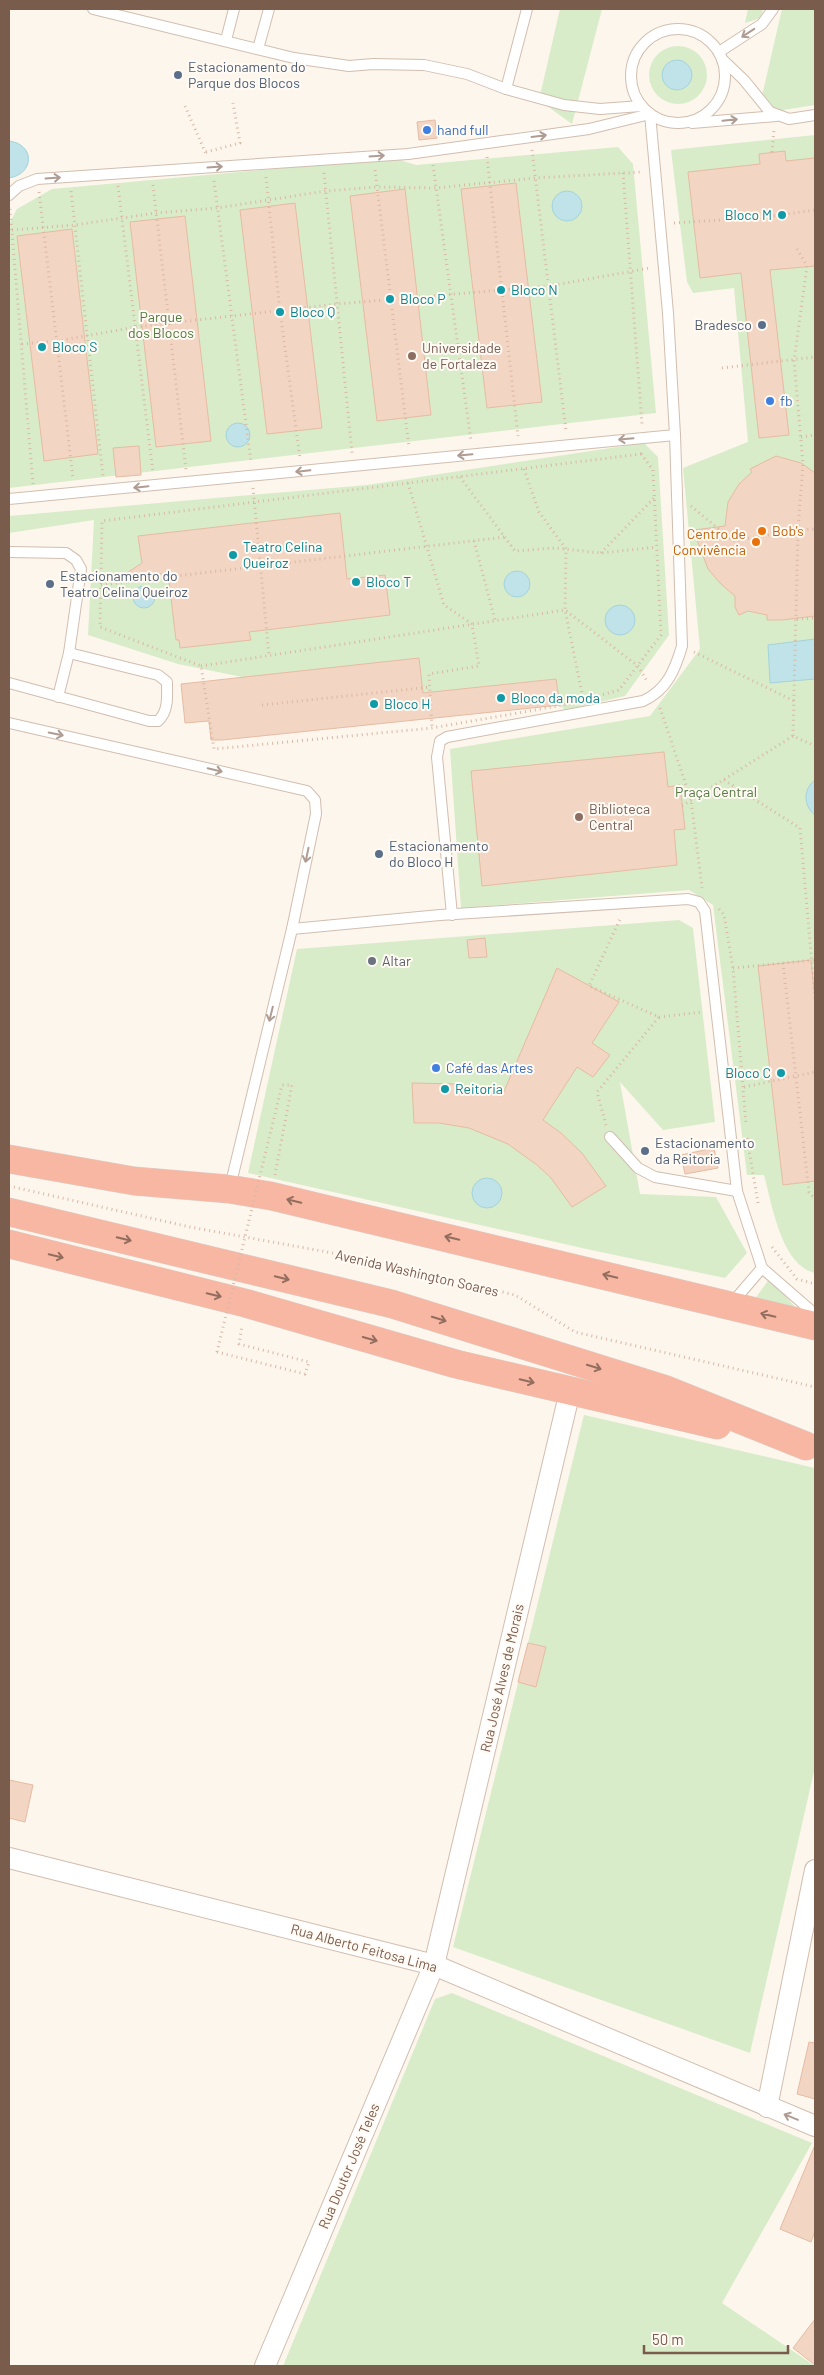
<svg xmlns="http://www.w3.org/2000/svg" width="824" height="2375" font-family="Barlow,sans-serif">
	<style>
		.green { fill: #d8ecc9 }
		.water { fill: #bfe3e8; stroke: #a5d3da }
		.building { fill: #f3d5c3; stroke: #e6bba3 }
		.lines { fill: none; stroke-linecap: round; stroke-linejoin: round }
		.lane-casing { stroke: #d1beb0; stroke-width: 12 }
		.street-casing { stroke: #d1beb0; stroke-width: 22 }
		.highway-casing { stroke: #dad1cd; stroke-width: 29 }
		.path { stroke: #d9b8a5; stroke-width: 3; stroke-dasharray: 1 4; stroke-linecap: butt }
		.lane { stroke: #fff; stroke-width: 10 }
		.street { stroke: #fff; stroke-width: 20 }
		.highway { stroke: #f7b7a3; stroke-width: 28 }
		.path-bridge { stroke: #d9b8a5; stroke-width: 3; stroke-dasharray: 1 4; stroke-linecap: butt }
		.oneway { stroke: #af9d94 }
		.oneway2 { stroke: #936e5e }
		.service-dot { fill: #5c6f8a; stroke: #fffaf3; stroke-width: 2 }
		.shop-dot { fill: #3f7fe0; stroke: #fffaf3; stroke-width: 2 }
		.culture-dot { fill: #0f9aa8; stroke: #fffaf3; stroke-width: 2 }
		.education-dot { fill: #8d6e63; stroke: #fffaf3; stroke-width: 2 }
		.food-dot { fill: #e8710a; stroke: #fffaf3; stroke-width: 2 }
		.worship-dot { fill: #6b7280; stroke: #fffaf3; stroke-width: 2 }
		.labels { text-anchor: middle; stroke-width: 4; stroke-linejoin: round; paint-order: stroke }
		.service-label { font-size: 14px; fill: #4e5e75; stroke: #fffaf3; text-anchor: start }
		.shop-label { font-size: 14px; fill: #366cbe; stroke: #fffaf3; text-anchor: start }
		.culture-label { font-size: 14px; fill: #0d838f; stroke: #fffaf3; text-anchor: start }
		.park-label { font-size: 14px; fill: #537a41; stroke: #fffaf3 }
		.education-label { font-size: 14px; fill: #785e54; stroke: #fffaf3; text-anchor: start }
		.food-label { font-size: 14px; fill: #c56008; stroke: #fffaf3; text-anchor: start }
		.worship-label { font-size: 14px; fill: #5b616d; stroke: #fffaf3; text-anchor: start }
		.street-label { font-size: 14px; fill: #7a5c4d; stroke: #fffaf3 }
	</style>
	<rect width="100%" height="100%" fill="#fdf6ec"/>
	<!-- green -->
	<g class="green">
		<polygon points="560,9 602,9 572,124 539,100"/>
		<polygon points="748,9 763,9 761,18 745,23"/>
		<polygon points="782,9 815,9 815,105 777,111 762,96"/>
		<circle cx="678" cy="75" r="29"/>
		<path d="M815,135V1273C781,1265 772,1204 764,1175H747L713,905L689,890L461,908L450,749L650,716L700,649L683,468L748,442L734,288L693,293L687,282L671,150Z"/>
		<polygon points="618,147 633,164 656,413 9,488 9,224 17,209 52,189 393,158 416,165"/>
		<polygon points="644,443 658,457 669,635 625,696 565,710 560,705 556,679 442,691 444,718 178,664 88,635 94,520 9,533 9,516 367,485"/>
		<polygon points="679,920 693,928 715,1122 663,1130 620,1082 640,1194 716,1197 747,1253 725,1278 591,1250 248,1173 297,949"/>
		<polygon points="770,1278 801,1314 752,1303"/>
		<polygon points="584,1415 815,1468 815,1767 750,2053 453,1947"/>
		<polygon points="452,1993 812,2143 722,2303 815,2366 283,2366 435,1999"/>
	</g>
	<!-- water -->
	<g class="water">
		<circle cx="677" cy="75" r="15"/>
		<path d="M9,141C35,144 35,174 9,178Z"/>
		<circle cx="567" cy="206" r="15"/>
		<circle cx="238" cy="435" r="12"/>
		<circle cx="517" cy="584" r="13"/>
		<circle cx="144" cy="597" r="11"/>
		<circle cx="620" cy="620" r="15"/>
		<polygon points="815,639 815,679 770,683 768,645"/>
		<path d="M815,780V815C803,806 803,789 815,780Z"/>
		<circle cx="487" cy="1193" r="15"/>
	</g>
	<!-- building -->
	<g class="building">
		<polygon points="435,120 437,138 419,140 417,122"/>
		<polygon points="785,151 786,161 815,158 815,266 770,270 789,435 759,438 741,273 700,278 688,172 760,164 759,154"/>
		<polygon points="516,183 542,402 487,408 461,189"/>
		<polygon points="405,189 431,415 377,421 350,196"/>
		<polygon points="295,203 322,428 267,434 240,210"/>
		<polygon points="185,216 211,441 156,447 130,222"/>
		<polygon points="72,229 98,454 44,461 17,236"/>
		<polygon points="139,446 141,475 116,477 113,448"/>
		<polygon points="776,456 801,463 815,473 815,616 782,620 767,620 767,615 748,611 739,615 735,607 735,596 721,584 708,569 696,537 694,530 725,526 728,502 739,484 752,472 750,469"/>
		<polygon points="340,513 347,579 385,575 390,615 249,632 251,640 180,648 179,640 176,640 168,573 118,579 142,563 138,536"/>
		<polygon points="419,658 423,693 556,679 560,705 222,740 211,740 209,721 185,723 181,684"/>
		<polygon points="664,752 668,787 680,785 685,829 674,830 677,865 482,886 471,771"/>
		<polygon points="485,938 487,957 469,958 467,940"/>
		<polygon points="811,960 815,999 815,1181 783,1185 758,966"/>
		<polygon points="557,968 619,1002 592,1043 610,1055 593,1077 577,1067 543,1120 561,1133 582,1153 606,1186 572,1207 551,1178 537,1165 508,1144 469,1128 439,1123 414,1123 412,1083 458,1084 502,1096"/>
		<polygon points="714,1148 718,1168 685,1174 681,1155"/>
		<polygon points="528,1643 546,1647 536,1687 518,1682"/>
		<polygon points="9,1780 33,1785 25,1822 9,1818"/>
		<polygon points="809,2042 815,2043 815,2099 797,2094"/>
		<polygon points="815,2145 815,2231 811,2242 780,2229"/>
		<polygon points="815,2319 815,2365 793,2348"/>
	</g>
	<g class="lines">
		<!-- lane casing -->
		<g class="lane-casing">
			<g id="lane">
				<polyline points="93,9 294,58 349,66 373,64 424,65 467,74 506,89"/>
				<polyline points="527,9 506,89 564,105 600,109 641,106"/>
				<circle cx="678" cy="76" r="47"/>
				<polyline points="226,40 234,9"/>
				<polyline points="258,49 269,9"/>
				<polyline points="719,52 762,24 773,9"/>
				<polyline points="722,59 744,80 770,112 789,119 815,115"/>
				<polyline points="692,123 776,116"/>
				<path d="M9,195L19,186L37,179L408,154L589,129L650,114L668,313L675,435L682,646C675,670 667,690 643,701L447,737L440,741L437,757L452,915"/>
				<polyline points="9,499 675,435"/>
				<polyline points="9,552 66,553 76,560 81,569 69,653 58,697"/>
				<path d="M9,683L149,721H158C169,711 167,696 167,682L158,675L69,653"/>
				<polyline points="9,723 307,791 315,800 316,814 292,929 230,1187"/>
				<polyline points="292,929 440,915 688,899 699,902 705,911 737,1191 762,1268 815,1314"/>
				<polyline points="610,1137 638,1168 655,1177 737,1191"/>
				<polyline points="732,1303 762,1268"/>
			</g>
		</g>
		<!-- street casing -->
		<g class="street-casing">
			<g id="street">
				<polyline points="9,1858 434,1965 815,2126"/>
				<polyline points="767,2107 815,1870"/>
				<polyline points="265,2366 434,1965 570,1391"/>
			</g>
		</g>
		<!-- highway casing -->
		<g class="highway-casing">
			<g id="highway">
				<polyline points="9,1159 134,1181 229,1189 271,1196 815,1326"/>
				<polyline points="9,1212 392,1304 664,1389 806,1446"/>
				<polyline points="9,1244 245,1303 456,1364 717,1425"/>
			</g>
		</g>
		<!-- path -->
		<g class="path">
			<polyline points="185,106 206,154"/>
			<polyline points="532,150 566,431"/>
			<polyline points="206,152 240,143 233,103"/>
			<polyline points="772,152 774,130"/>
			<polyline points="487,157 518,436"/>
			<polyline points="433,165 471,441"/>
			<polyline points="375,170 409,447"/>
			<polyline points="324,173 352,453"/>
			<polyline points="623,173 642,424"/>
			<polyline points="266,177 280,311 300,458"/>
			<polyline points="214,181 251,462"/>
			<polyline points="153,185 186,470"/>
			<polyline points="118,186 153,473"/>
			<polyline points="71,191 103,476"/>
			<polyline points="39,192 73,478"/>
			<polyline points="10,209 33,484"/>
			<polyline points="674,223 766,217 815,210"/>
			<polyline points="12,230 75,225 156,213 217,208 326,191 377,187 436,188 535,178 641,172"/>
			<polyline points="797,249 807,266 794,361 803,464 798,530 793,736 815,746"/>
			<polyline points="22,344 57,341 136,327 337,304 549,286 650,268"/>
			<polyline points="722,368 815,357"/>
			<polyline points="801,437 815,435"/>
			<polygon points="641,454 653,470 661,635 619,690 569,704 432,728 214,749 201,666 100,627 102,521"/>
			<polyline points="524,469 539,512 566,549 565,610 583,698"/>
			<polyline points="460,477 515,551 555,548 601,553 657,547"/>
			<polyline points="408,483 444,605 472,624 479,666 429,674 432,728"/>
			<polyline points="253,488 269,656"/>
			<polyline points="691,506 733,541 798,530 815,529"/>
			<polyline points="474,541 495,620"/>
			<polyline points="601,553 654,498"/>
			<polyline points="101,585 505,537"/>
			<polyline points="797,619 815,618"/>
			<polyline points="694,652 794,701"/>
			<polyline points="201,666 565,610 638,666 648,683"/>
			<polyline points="262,705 430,687"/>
			<polyline points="660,708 691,800 702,888"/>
			<polyline points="724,780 800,828 815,999"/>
			<polyline points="682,806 793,736"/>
			<polyline points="719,909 724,915 733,968 746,1124"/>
			<polyline points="783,963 809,1192 815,1199"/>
			<polyline points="733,968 815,960"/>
			<polyline points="659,1017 703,1012"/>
			<polyline points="744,1087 815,1072"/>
			<polyline points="606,1125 597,1092 659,1017 589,986 621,917"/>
			<polyline points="747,1138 758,1203"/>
			<polyline points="275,1175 292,1085 282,1085"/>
			<polyline points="9,1186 190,1227 360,1258 515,1295 575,1332 815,1387"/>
			<polyline points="772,1247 797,1279 815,1284"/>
			<polyline points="217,1352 305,1374 309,1362 239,1344 242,1326"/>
		</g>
		<!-- lane -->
		<use href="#lane" class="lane"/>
		<!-- street -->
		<use href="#street" class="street"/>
		<!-- highway -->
		<use href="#highway" class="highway"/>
		<!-- path-bridge -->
		<polyline class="path-bridge" points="217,1352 282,1085"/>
	</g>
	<!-- one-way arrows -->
	<defs><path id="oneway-shaft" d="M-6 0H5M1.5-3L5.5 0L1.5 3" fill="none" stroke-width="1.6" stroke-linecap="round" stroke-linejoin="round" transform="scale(1.25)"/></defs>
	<g class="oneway">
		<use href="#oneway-shaft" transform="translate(748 33) rotate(147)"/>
		<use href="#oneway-shaft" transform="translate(730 120) rotate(-6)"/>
		<use href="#oneway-shaft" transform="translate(539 136) rotate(-7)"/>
		<use href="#oneway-shaft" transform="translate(377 156) rotate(-4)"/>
		<use href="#oneway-shaft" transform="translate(215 167) rotate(-4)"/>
		<use href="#oneway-shaft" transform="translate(53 178) rotate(-4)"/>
		<use href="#oneway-shaft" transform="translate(626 439) rotate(175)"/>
		<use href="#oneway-shaft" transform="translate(465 455) rotate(175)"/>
		<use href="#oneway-shaft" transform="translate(303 471) rotate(174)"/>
		<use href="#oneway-shaft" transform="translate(141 487) rotate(174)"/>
		<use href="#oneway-shaft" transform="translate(56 734) rotate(12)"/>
		<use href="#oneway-shaft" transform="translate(215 770) rotate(13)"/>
		<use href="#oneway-shaft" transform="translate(307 855) rotate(102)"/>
		<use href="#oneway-shaft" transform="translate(271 1014) rotate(104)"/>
		<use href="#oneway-shaft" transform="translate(791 2117) rotate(-158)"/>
	</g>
	<g class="oneway2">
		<use href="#oneway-shaft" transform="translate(294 1201) rotate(-167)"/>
		<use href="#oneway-shaft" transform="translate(452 1238) rotate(-167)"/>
		<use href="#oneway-shaft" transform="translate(124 1239) rotate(14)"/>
		<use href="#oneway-shaft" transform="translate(56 1256) rotate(14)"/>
		<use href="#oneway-shaft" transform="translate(610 1276) rotate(-166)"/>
		<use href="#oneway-shaft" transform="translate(282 1278) rotate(14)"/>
		<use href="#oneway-shaft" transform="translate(214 1295) rotate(14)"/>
		<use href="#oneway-shaft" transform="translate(768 1315) rotate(-167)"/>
		<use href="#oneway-shaft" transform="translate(439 1319) rotate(17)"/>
		<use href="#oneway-shaft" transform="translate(370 1339) rotate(16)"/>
		<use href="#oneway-shaft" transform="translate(594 1367) rotate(17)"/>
		<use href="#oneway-shaft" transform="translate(527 1381) rotate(13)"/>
	</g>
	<!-- markers -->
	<g class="service-dot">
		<circle cx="178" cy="75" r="5"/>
		<circle cx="762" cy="325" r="5"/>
		<circle cx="50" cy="584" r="5"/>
		<circle cx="379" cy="854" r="5"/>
		<circle cx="645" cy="1151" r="5"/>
	</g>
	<g class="shop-dot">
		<circle cx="427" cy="130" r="5"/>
		<circle cx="770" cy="401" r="5"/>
		<circle cx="436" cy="1068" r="5"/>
	</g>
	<g class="culture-dot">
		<circle cx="782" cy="215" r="5"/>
		<circle cx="501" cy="290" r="5"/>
		<circle cx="390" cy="299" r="5"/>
		<circle cx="280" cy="312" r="5"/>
		<circle cx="42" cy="347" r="5"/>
		<circle cx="233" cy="555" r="5"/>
		<circle cx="356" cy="582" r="5"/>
		<circle cx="501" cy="698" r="5"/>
		<circle cx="374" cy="704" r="5"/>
		<circle cx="781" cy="1073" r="5"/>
		<circle cx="445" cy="1089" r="5"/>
	</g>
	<g class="education-dot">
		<circle cx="412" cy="356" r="5"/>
		<circle cx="579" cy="817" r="5"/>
	</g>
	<g class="food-dot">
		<circle cx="762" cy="531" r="5"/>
		<circle cx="756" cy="542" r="5"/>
	</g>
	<circle class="worship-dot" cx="372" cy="961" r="5"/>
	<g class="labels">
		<!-- service labels -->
		<g class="service-label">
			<text x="188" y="72">Estacionamento do<tspan x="188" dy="16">Parque dos Blocos</tspan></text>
			<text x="752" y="330" text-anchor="end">Bradesco</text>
			<text x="60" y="581">Estacionamento do<tspan x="60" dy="16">Teatro Celina Queiroz</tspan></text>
			<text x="389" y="851">Estacionamento<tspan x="389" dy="16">do Bloco H</tspan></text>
			<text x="655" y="1148">Estacionamento<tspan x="655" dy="16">da Reitoria</tspan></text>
		</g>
		<!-- shop labels -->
		<g class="shop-label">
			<text x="437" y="135">hand full</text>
			<text x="780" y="406">fb</text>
			<text x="446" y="1073">Café das Artes</text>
		</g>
		<!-- culture labels -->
		<g class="culture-label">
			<text x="772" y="220" text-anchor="end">Bloco M</text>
			<text x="511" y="295">Bloco N</text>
			<text x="400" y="304">Bloco P</text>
			<text x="290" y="317">Bloco Q</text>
			<text x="52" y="352">Bloco S</text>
			<text x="243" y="552">Teatro Celina<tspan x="243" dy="16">Queiroz</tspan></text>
			<text x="366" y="587">Bloco T</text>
			<text x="511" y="703">Bloco da moda</text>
			<text x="384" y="709">Bloco H</text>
			<text x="771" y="1078" text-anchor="end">Bloco C</text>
			<text x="455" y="1094">Reitoria</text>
		</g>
		<!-- park labels -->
		<g class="park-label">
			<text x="161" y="322">Parque<tspan x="161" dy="16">dos Blocos</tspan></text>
			<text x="716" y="797">Praça Central</text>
		</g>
		<!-- education labels -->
		<g class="education-label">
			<text x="422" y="353">Universidade<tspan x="422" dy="16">de Fortaleza</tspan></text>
			<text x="589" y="814">Biblioteca<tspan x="589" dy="16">Central</tspan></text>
		</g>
		<!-- food labels -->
		<g class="food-label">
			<text x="772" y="536">Bob's</text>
			<text x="746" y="539" text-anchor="end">Centro de<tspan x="746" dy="16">Convivência</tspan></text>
		</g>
		<!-- worship labels -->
		<g class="worship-label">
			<text x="382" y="966">Altar</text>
		</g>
		<!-- street labels -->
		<g class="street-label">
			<text transform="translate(417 1273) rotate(13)" y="5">Avenida Washington Soares</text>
			<text transform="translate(502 1678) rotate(-77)" y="5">Rua José Alves de Morais</text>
			<text transform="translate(364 1948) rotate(15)" y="5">Rua Alberto Feitosa Lima</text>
			<text transform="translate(349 2166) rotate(-67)" y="5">Rua Doutor José Teles</text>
		</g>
	</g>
	<!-- border -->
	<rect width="824" height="2375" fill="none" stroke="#7a5c4d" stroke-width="20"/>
	<!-- scale -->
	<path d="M644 2345v8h144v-8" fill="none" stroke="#7a5c4d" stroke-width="2.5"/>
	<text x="652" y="2345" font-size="15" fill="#7a5c4d" stroke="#fffaf3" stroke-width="4" paint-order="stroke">50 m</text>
</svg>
